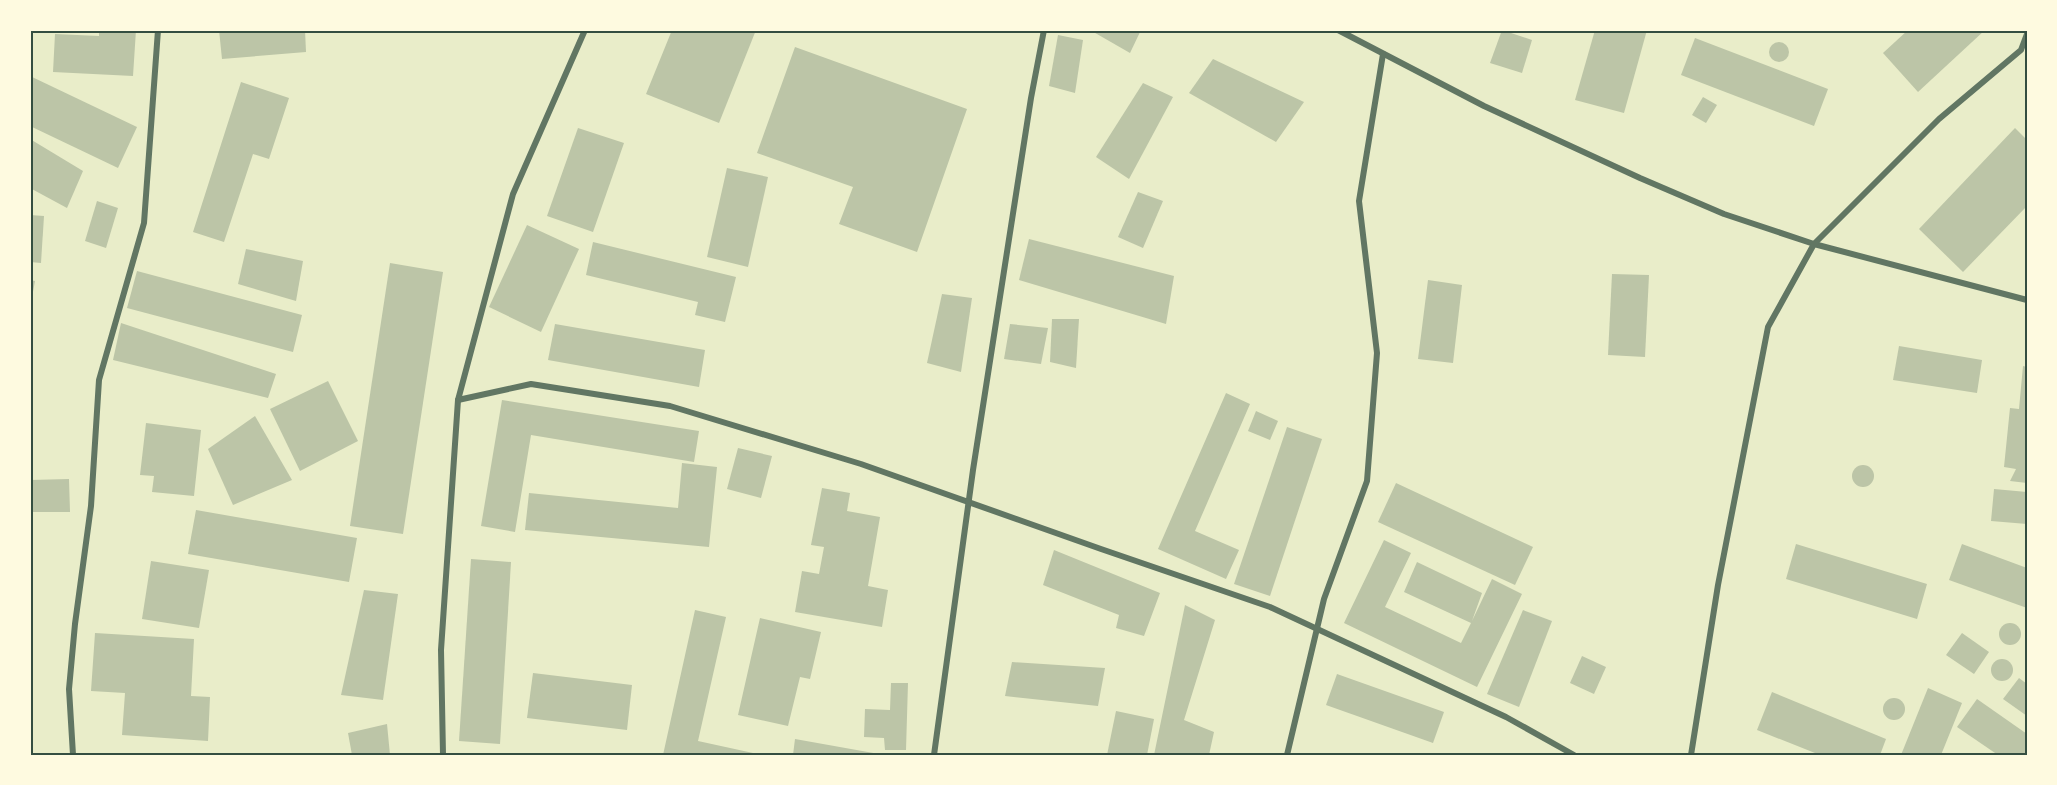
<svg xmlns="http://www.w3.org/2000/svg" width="2057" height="785" font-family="Karla,sans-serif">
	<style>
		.building { fill: #bcc5a7 }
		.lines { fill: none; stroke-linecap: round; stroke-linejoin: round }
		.minor { stroke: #617663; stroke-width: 6 }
		.neatline { fill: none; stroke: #344e41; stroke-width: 2 }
	</style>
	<rect width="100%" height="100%" fill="#e9edc9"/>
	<!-- building -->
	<g class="building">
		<polygon points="99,30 136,30 133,76 53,72 55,34 99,36"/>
		<polygon points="219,30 305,30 306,52 222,59"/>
		<polygon points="672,30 756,30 719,123 646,94"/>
		<polygon points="1090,30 1141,30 1130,53"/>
		<polygon points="1502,30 1532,40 1522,73 1490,63"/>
		<polygon points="1595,30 1647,30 1624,113 1575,100"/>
		<polygon points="1908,30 1985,30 1918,92 1883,53"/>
		<polygon points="1058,35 1083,40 1075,93 1049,86"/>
		<polygon points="1695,38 1828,89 1814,126 1681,75"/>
		<circle cx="1779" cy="52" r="10"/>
		<polygon points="795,47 967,109 917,252 839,224 853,187 757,153"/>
		<polygon points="1213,59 1304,102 1276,142 1189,93"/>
		<polygon points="30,76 137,127 118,168 30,126"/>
		<polygon points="241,82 289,98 269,159 253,154 224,242 193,232"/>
		<polygon points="1143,83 1173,97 1129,179 1096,157"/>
		<polygon points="1703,97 1717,105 1706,123 1692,115"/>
		<polygon points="578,128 624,143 593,232 547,216"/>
		<polygon points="2015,128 2027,140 2027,206 1963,272 1919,229"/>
		<polygon points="30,139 83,171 67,208 30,188"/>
		<polygon points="727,168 768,177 748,267 707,257"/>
		<polygon points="1138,192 1163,201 1143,248 1118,237"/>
		<polygon points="97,201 118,208 106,248 85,241"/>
		<polygon points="30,215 44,216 41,263 30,262"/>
		<polygon points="527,225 579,249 541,332 489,307"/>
		<polygon points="1029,239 1174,276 1166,324 1019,280"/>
		<polygon points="593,242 736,277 725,322 695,315 698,302 586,275"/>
		<polygon points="246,249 303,261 296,301 238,284"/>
		<polygon points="390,263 443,272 403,534 350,526"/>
		<polygon points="137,271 302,315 293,352 127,308"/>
		<polygon points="1612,274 1649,275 1645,357 1608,355"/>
		<polygon points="30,280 35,281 31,302 30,302"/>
		<polygon points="1428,280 1462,285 1453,363 1418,359"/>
		<polygon points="942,294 972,298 961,372 927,363"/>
		<polygon points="1052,319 1079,319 1076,368 1050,362"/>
		<polygon points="121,323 276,374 268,398 113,360"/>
		<polygon points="555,324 705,350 699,387 548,360"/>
		<polygon points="1010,324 1048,328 1041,364 1004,359"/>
		<polygon points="1899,346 1982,360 1977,393 1893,380"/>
		<polygon points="2023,366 2027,367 2027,483 2010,481 2016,469 2004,467 2010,408 2019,409"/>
		<polygon points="328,381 358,441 300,471 270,409"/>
		<polygon points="1226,393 1250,404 1195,531 1239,550 1226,579 1158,549"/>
		<polygon points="502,400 699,431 694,462 531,435 515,532 481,526"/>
		<polygon points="1256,411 1278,421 1270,440 1248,431"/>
		<polygon points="255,416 292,480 233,505 208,449"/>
		<polygon points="146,423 201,430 194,496 152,492 154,476 140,475"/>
		<polygon points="1287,427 1322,439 1270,596 1234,584"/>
		<polygon points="738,448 772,456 761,498 727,489"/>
		<polygon points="682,463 717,467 709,547 525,530 529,493 678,508"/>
		<circle cx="1863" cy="476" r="11"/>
		<polygon points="69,479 70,512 30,512 30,480"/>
		<polygon points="1396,483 1533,547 1515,585 1378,522"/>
		<polygon points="822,488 850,493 847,511 880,517 868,586 888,590 882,627 795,612 802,571 819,574 824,547 811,545"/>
		<polygon points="1994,489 2027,492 2027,524 1991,521"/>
		<polygon points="196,510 357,538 349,582 188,554"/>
		<polygon points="1384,540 1411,553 1385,607 1461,643 1471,623 1404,592 1417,562 1482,593 1472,621 1492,579 1522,594 1477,687 1344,623"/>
		<polygon points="1796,544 1927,584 1917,619 1786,579"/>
		<polygon points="1962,544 2027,568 2027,608 1949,580"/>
		<polygon points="1054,550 1160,593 1144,636 1116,628 1119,615 1043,585"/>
		<polygon points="471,559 511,562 500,744 459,741"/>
		<polygon points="151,561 209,570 199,628 142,619"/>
		<polygon points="364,590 398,594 383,700 341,695"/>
		<polygon points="1185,605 1215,620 1184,720 1214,732 1209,755 1154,755"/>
		<polygon points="695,610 726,617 698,741 753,753 753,755 663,755"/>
		<polygon points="1523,610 1552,621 1519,707 1487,694"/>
		<polygon points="760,618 821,632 810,679 800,677 788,726 738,715"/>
		<circle cx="2010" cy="634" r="11"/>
		<polygon points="95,633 194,639 191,696 210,697 208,741 122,735 125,693 91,691"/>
		<polygon points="1962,633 1989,652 1974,674 1946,655"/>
		<polygon points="1582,656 1606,667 1594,694 1570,683"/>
		<circle cx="2002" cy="670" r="11"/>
		<polygon points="1012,662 1105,668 1098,706 1005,696"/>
		<polygon points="533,673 632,685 627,730 527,718"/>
		<polygon points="1337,674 1444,712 1433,743 1326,705"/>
		<polygon points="2019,678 2027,684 2027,716 2003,699"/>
		<polygon points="891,683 908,683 906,750 885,750 884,738 864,737 865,709 890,710"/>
		<polygon points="1928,688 1962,703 1941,755 1901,755"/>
		<polygon points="1772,692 1886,739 1880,755 1820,755 1757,730"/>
		<circle cx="1894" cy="709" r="11"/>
		<polygon points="1977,699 2027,734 2027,755 1998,755 1957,727"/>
		<polygon points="1116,711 1154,719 1147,755 1107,755"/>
		<polygon points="387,724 390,755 352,755 348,733"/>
		<polygon points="795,739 879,754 878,755 793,755"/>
	</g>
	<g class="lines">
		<!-- minor -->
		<g class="minor">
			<polyline points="1338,30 1484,106 1640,178 1724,214 1814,244 2027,300"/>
			<polyline points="458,400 531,384 670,406 861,464 1101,549 1270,607 1506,717 1574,755"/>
			<polyline points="73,755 69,689 75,624 91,506 99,380 144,223 158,30"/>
			<polyline points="443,755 441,650 458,400 513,194 585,30"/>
			<polyline points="934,755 973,470 1031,98 1044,30"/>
			<polyline points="1287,755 1324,599 1367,481 1377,353 1359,201 1383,54"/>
			<polyline points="1691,755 1718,585 1768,327 1814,244 1939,119 2021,50 2027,34"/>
		</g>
	</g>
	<!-- border -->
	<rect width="2057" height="785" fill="none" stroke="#fefae0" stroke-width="63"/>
	<rect x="32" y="32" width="1994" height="722" class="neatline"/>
</svg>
